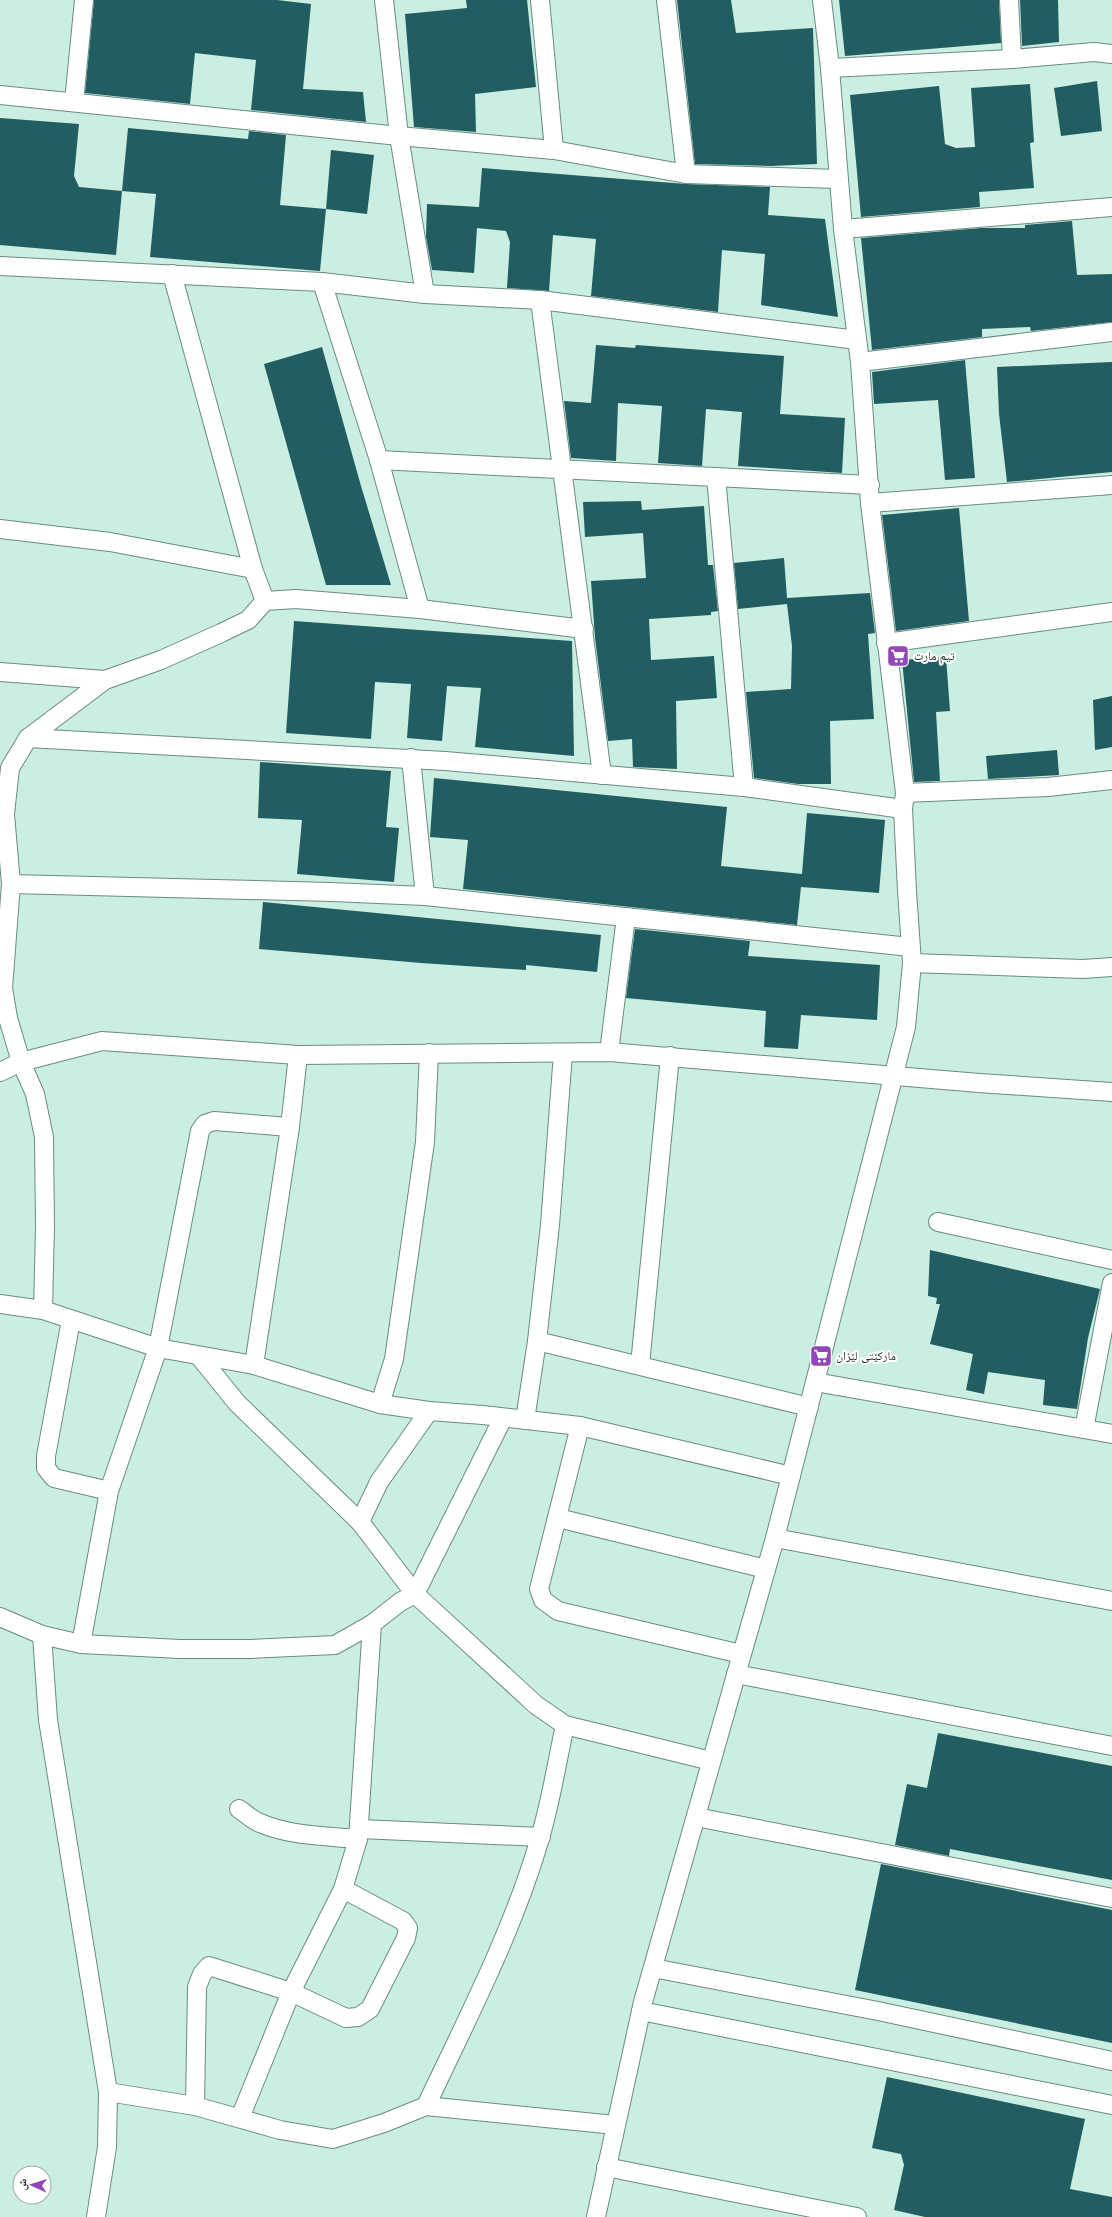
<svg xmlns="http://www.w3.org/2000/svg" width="1112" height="2217" font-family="Arial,'Noto Naskh Arabic',sans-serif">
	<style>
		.building { fill: #215d61 }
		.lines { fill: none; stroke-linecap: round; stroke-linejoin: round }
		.minor-casing { stroke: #6a8b80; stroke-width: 20 }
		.minor { stroke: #fff; stroke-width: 18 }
		.labels { text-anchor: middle; stroke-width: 4; stroke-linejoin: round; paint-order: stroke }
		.poi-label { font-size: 12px; fill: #1c2a25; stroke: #fff; text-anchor: start }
	</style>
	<rect width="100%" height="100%" fill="#caeee2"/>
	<!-- building -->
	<g class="building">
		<polygon points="94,0 277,0 311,4 303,89 363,92 366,122 251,110 256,60 195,53 190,104 85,93"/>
		<polygon points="466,0 527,0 536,87 475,94 476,132 414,127 405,14 467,8"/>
		<polygon points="677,0 731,0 736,33 813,28 817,164 771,166 695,164"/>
		<polygon points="839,0 999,0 1001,43 845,56"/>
		<polygon points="1020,0 1058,0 1059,42 1022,46"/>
		<polygon points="1097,81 1102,131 1061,136 1054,88"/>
		<polygon points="1030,84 1034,142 1030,143 1034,188 979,192 980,207 861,217 850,95 939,86 945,144 956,148 975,147 971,88"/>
		<polygon points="0,118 79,124 74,176 79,187 122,191 116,255 0,245"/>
		<polygon points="128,128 248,139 249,131 286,135 280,205 326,209 331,150 374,155 367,214 326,209 320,271 150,257 156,194 122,191"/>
		<polygon points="482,168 686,184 770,187 768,215 825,219 838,317 761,305 765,254 722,250 718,312 591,296 596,239 553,235 549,291 507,288 510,242 506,231 477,228 474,273 432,270 426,237 427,204 479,207"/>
		<polygon points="1072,221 1077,275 1112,274 1112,322 1031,331 1030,327 982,329 982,337 872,350 861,238 982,228 1025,228 1025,225"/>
		<polygon points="596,345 635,348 636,345 784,356 780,414 845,418 842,473 738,466 742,412 706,409 702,466 658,463 662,406 618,403 616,461 571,458 564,401 591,403"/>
		<polygon points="322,347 361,486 391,585 326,585 264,364"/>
		<polygon points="965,360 975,478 945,480 938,400 874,404 872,372"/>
		<polygon points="1112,362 1112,472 1007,482 999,414 997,367"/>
		<polygon points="641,501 642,510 704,506 708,565 713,565 718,611 711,612 711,615 649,619 651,660 714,656 717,698 676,701 677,769 633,767 632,739 608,741 595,638 591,581 646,578 643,533 585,537 583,502"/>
		<polygon points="959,508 969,621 896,631 882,515"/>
		<polygon points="784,558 787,598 870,593 875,633 868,634 874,719 830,721 831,784 798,784 754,778 746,692 791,689 792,646 787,604 738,609 734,563"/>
		<polygon points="294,621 572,641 574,756 475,747 481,688 447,686 442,741 407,738 411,684 375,682 371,739 286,733"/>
		<polygon points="946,657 950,711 936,712 940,781 914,782 902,660"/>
		<polygon points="1112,696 1112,747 1095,750 1093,700"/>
		<polygon points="1057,750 1059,775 988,779 986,756"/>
		<polygon points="260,762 391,771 386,827 399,828 394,882 297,874 302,820 258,818"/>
		<polygon points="434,778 727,807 721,866 802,874 807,813 885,820 879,893 801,887 797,925 463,889 468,840 430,837"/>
		<polygon points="263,902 601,935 597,972 526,965 526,970 421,963 259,949"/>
		<polygon points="635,929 750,941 748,956 880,965 877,1020 801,1015 798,1049 764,1047 766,1011 626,998"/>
		<polygon points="930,1250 1100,1289 1088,1338 1077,1409 1043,1405 1045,1380 988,1372 984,1394 966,1390 973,1354 930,1344 940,1304 936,1304 937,1298 928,1296"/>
		<polygon points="938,1733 1112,1766 1112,1880 950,1849 949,1856 895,1845 907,1784 927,1788"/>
		<polygon points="881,1864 1112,1910 1112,2043 855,1990"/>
		<polygon points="887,2077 1085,2119 1070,2189 1112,2197 1112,2217 925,2217 894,2210 904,2165 901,2154 872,2148"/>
	</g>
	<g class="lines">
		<!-- minor casing -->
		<g class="minor-casing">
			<g id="minor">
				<polyline points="384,0 399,136 425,294"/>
				<polyline points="540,0 554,150"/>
				<polyline points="666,0 686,174"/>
				<polyline points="1009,0 1012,59"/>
				<polyline points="830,68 1012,59 1094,52 1112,54"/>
				<polyline points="0,95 399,136 554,150 686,174 838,179"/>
				<polyline points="74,102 84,0"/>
				<polyline points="843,229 1112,207"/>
				<polyline points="0,266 322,282 425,294 540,300 857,340"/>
				<polyline points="172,274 253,569 265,601"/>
				<polyline points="322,282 379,460 420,609"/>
				<polyline points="540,300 602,775"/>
				<polyline points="860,362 1112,332"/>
				<polyline points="379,460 870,485"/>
				<polyline points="716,477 744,787"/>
				<polyline points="870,503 1112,485"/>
				<polyline points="0,529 110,542 253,569"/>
				<polyline points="886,643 1112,612"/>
				<polyline points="0,672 105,680"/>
				<polyline points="28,738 445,761 744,787 903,809"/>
				<polyline points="411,758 425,896"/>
				<polyline points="905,793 1048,787 1112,780"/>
				<polyline points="11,884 331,892 425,896 910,947"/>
				<polyline points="912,963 1083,969 1112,967"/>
				<polyline points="609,1052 626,917"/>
				<polyline points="0,1072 21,1062 102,1041 298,1055 609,1052 979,1083 1112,1092"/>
				<polyline points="938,1222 1112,1260"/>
				<polyline points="0,1304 43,1310 158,1348 254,1365 380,1404 429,1411 483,1415 580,1426 791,1476"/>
				<polyline points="43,1310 45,1227 44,1137 35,1094 21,1062 8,1018 3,988 11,884 5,814 10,768 28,738 105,680 161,660 221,633 248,620 265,601 296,599 420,609 584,629"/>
				<polyline points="71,1320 46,1456 46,1468 54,1478 109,1491"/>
				<polyline points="537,1341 809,1407"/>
				<polyline points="199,1356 237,1403 360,1522 415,1594 536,1705 565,1725 711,1761"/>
				<polyline points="254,1365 290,1127 298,1055"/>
				<polyline points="640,1365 670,1056"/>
				<polyline points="815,1382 1112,1434"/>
				<polyline points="380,1404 394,1359 425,1142 429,1053"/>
				<polyline points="525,1420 537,1341 550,1225 563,1053"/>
				<polyline points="580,1426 539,1589 543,1600 558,1611 741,1654"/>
				<polyline points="1084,1429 1112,1283"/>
				<polyline points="558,1518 766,1569"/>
				<polyline points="360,1522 379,1482 429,1411"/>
				<polyline points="775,1538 1112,1601"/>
				<polyline points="0,1617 42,1635 81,1644 180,1649 251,1649 335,1645 372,1624 400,1602 415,1594 503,1418"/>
				<polyline points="42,1635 48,1720 108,2092 107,2147 96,2217"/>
				<polyline points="81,1644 109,1491 158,1348 200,1131 205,1124 214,1121 290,1127"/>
				<polyline points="736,1674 1112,1746"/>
				<path d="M239,1809C245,1813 252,1820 260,1823C290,1836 326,1836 358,1839"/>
				<polyline points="696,1817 1112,1898"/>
				<polyline points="360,1829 541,1837"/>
				<polyline points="653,1968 878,2011 1112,2061"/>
				<polyline points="641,2011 1112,2105"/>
				<polyline points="108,2092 195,2106 280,2130 333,2139 384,2123 426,2106 615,2125"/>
				<polyline points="195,2106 197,1987 202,1974 209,1966 291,1992 346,2018 358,2017 370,2009 406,1938 408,1928 403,1921 343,1889"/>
				<path d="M426,2106C467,2019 513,1931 540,1838C551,1801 557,1762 565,1725"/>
				<polyline points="240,2118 291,1992 343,1889 358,1839 372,1624"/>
				<polyline points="606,2167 857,2217"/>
				<polyline points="596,2217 643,2002 775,1538 906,1027 912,963 907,891 903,809 905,793 870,503 860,362 843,229 830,68 822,0"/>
			</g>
		</g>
		<!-- minor -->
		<use href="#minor" class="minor"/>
	</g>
	<!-- icons -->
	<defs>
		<g id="supermarket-square" transform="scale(1.15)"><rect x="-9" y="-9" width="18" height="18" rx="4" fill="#9247b9" stroke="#fff"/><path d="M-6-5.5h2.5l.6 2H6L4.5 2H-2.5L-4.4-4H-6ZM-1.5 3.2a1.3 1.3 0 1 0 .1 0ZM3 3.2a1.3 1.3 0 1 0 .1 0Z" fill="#fff"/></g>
	</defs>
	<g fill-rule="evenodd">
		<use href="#supermarket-square" x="898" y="656"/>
		<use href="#supermarket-square" x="821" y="1356"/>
	</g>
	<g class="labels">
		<!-- poi labels -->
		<g class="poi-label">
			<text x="914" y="660">تيم مارت</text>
			<text x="836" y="1360">مارکێتی لێزان</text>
		</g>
	</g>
	<!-- north arrow -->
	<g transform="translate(32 2185) rotate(273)"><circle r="19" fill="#ffffff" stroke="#a4aaa8"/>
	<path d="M0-3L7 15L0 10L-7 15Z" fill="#9247b9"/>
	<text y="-6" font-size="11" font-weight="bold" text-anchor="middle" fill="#1c2a25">ش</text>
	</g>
</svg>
